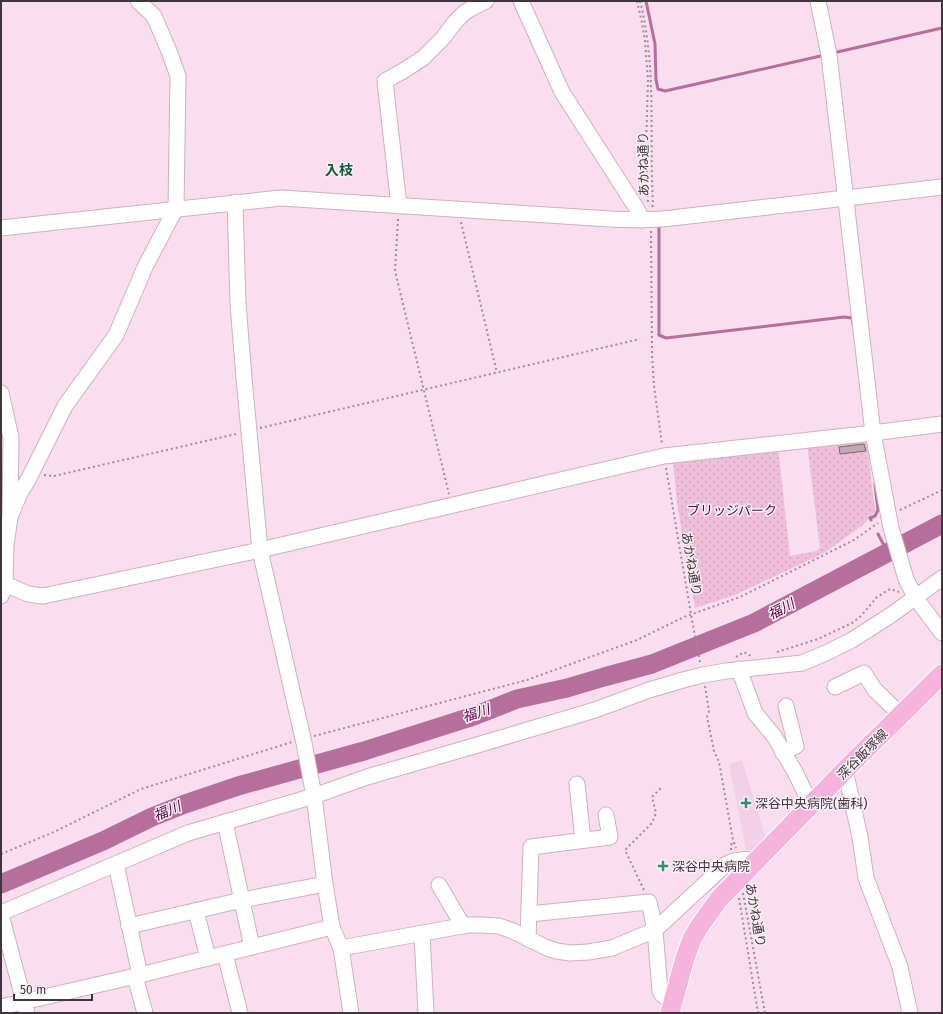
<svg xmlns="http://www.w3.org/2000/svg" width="943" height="1014" font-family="'Fira Sans','Noto Sans JP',sans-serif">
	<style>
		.built { fill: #f4d0e6 }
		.park { fill: url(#park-dots) }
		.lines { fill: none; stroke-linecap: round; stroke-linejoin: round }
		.stream { stroke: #b66f9c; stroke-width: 3 }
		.river { stroke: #b66f9c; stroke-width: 19 }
		.building { fill: #c3a7b7; stroke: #7c6372 }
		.minor-casing { stroke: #cdb0c1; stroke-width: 17 }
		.major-casing { stroke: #fff; stroke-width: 21 }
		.path { stroke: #a08c98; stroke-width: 2; stroke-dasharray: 2 3; stroke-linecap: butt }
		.minor { stroke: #fff; stroke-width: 15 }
		.major { stroke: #f5b3dd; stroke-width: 19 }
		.poi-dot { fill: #319069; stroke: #fcf0f7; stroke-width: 1.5 }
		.labels { text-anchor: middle; stroke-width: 3; stroke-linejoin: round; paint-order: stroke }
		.street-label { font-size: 13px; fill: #40353c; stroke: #fcf0f7 }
		.park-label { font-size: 13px; fill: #4d0c3b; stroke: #fcf0f7 }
		.poi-label { font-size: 13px; fill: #40353c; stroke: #fcf0f7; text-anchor: start }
		.neighbourhood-label { font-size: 14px; font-weight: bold; fill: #13573c; stroke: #fcf0f7 }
		.water-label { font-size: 14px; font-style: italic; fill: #5d0246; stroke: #fcf0f7 }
	</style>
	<defs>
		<pattern id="park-dots" width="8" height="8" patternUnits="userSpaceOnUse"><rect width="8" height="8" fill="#efbedb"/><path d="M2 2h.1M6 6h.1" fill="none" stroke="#cea4bd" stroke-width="1.8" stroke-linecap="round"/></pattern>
	</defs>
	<rect width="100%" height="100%" fill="#faddee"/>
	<!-- built -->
	<polygon class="built" points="742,760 767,842 759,849 746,850 729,764"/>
	<!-- park -->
	<polygon class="park" points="866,436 875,511 863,525 824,553 735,595 695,608 677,503 673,460 778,447 790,556 816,551 820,548 807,443"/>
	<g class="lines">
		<!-- stream -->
		<g class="stream">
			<polyline points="646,1 655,44 656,80 658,89 665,91 825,55"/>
			<polyline points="833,53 942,28"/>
			<polyline points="659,227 659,335 666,338 844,317 852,318 853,324"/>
			<polyline points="871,520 870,518 875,516 878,510 875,484"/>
			<polyline points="878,534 888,553"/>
		</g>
		<!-- river -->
		<polyline class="river" points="1,884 103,841 152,817 185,804 238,786 364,751 474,716 517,699 567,688 604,677 652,664 754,623 942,524"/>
	</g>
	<!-- building -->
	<polygon class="building" points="864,444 866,451 840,454 839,447"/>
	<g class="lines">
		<!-- minor casing -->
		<g class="minor-casing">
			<g id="minor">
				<polyline points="521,1 562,92 637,209 642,220"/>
				<polyline points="818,1 829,55 873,433 891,528 906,579 915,597 942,633"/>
				<polyline points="235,202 238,304 244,378 260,550 304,743 314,796 325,884 332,927 341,948 351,1013"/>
				<polyline points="399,206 385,81 403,71 423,58 443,38 455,22 464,13 472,8 486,1"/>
				<path d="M1,228L281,198L610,219C628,220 645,220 663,219L942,187"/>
				<polyline points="1,393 11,438 10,517 6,545 5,584 1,596"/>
				<polyline points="10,517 20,493 28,480 65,406 116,335 145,267 176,208 178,76 169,51 154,16 138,1"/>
				<polyline points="5,584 28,594 43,596 260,550 664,456 873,433 942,424"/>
				<polyline points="739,669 755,713 774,736 795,772 811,805"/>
				<polyline points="835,687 864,673 875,690 901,715"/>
				<polyline points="783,753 796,746 786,706"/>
				<polyline points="845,770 860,837 866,878 900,967 910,1013"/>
				<polyline points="577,784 583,840"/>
				<polyline points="225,822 252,947"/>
				<polyline points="116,864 140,975"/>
				<polyline points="439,885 463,926"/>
				<polyline points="196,911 208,958"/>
				<polyline points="1,913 188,833 314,796 367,777 474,746 595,710 649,690 683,680 703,675 726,671 802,663 828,652 852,640 891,615 942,578"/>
				<path d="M529,914L649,902L655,930L660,991C663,998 668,998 674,999"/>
				<polyline points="1,915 27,1013"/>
				<polyline points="129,926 242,900 325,884"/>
				<polyline points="422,934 426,1013"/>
				<polyline points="528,939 531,847 610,837 606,815"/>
				<path d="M341,948L467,925H481L499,926L513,931L547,948L557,951L570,953L588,952L612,948L655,930L725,865C736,859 745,858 757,861"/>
				<polyline points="225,954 240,1013"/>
				<polyline points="135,976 145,1013"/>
				<polyline points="1,1007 140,975 332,927"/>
			</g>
		</g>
		<!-- major casing -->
		<g class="major-casing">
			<polyline id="major" points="670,1013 685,958 692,939 699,927 719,899 845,770 942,674"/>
		</g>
		<!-- path -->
		<g class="path">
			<polyline points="637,1 642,23 645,41 648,80 646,148 648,203"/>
			<path d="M640,1C657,67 649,136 653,204L652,208"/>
			<polyline points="398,219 395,271 449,494"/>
			<polyline points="461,222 497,373"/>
			<polyline points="651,231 652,354 654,386 662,444"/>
			<polyline points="260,428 640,339"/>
			<polyline points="666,468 692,620 700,662"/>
			<polyline points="44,475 54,476 236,434"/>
			<polyline points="900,510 936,493 942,490"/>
			<polyline points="777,652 818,639 852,623 861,616 877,597 890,589 899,592"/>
			<polyline points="736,657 744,652 751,656"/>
			<polyline points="705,686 709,711 707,717 714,751 719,762 733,840 736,848"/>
			<polyline points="314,736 527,680 637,640 684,617 740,597 854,540 878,523"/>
			<polyline points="731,850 731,845 733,841"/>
			<polyline points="1,854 54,832 141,789 292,742"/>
			<polyline points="644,890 625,850 652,823 656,813 652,797 661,788"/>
			<polyline points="743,893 765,1013"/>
			<polyline points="739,898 758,1013"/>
		</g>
		<!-- minor -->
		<use href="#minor" class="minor"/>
		<!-- major -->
		<use href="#major" class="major"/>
	</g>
	<!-- markers -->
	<g class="poi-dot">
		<path d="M744 797h4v4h4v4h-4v4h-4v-4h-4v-4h4z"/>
		<path d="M661 860h4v4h4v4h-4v4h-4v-4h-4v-4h4z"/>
	</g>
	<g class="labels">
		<!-- street labels -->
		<g class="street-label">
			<text transform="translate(643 164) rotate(-91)" y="5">あかね通り</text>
			<text transform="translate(692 564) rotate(80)" y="5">あかね通り</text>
			<text transform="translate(862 754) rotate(-45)" y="5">深谷飯塚線</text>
			<text transform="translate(756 915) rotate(80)" y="5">あかね通り</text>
		</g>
		<!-- park labels -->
		<g class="park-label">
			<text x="732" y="515">ブリッジパーク</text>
		</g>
		<!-- poi labels -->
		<g class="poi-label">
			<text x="755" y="808">深谷中央病院(歯科)</text>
			<text x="672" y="871">深谷中央病院</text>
		</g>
		<!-- neighbourhood labels -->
		<g class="neighbourhood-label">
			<text x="339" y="175">入枝</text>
		</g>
		<!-- water labels -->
		<g class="water-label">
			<text transform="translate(781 609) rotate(-28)" y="5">福川</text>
			<text transform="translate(476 713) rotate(-18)" y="5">福川</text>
			<text transform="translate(167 811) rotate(-23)" y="5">福川</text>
		</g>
	</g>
	<!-- border -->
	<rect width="943" height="1014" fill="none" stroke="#40353c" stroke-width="4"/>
	<!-- scale -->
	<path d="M14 994v6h78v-6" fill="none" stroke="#40353c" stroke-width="2"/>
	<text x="20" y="994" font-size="12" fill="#40353c" stroke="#fcf0f7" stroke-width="3" paint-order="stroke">50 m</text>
</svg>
